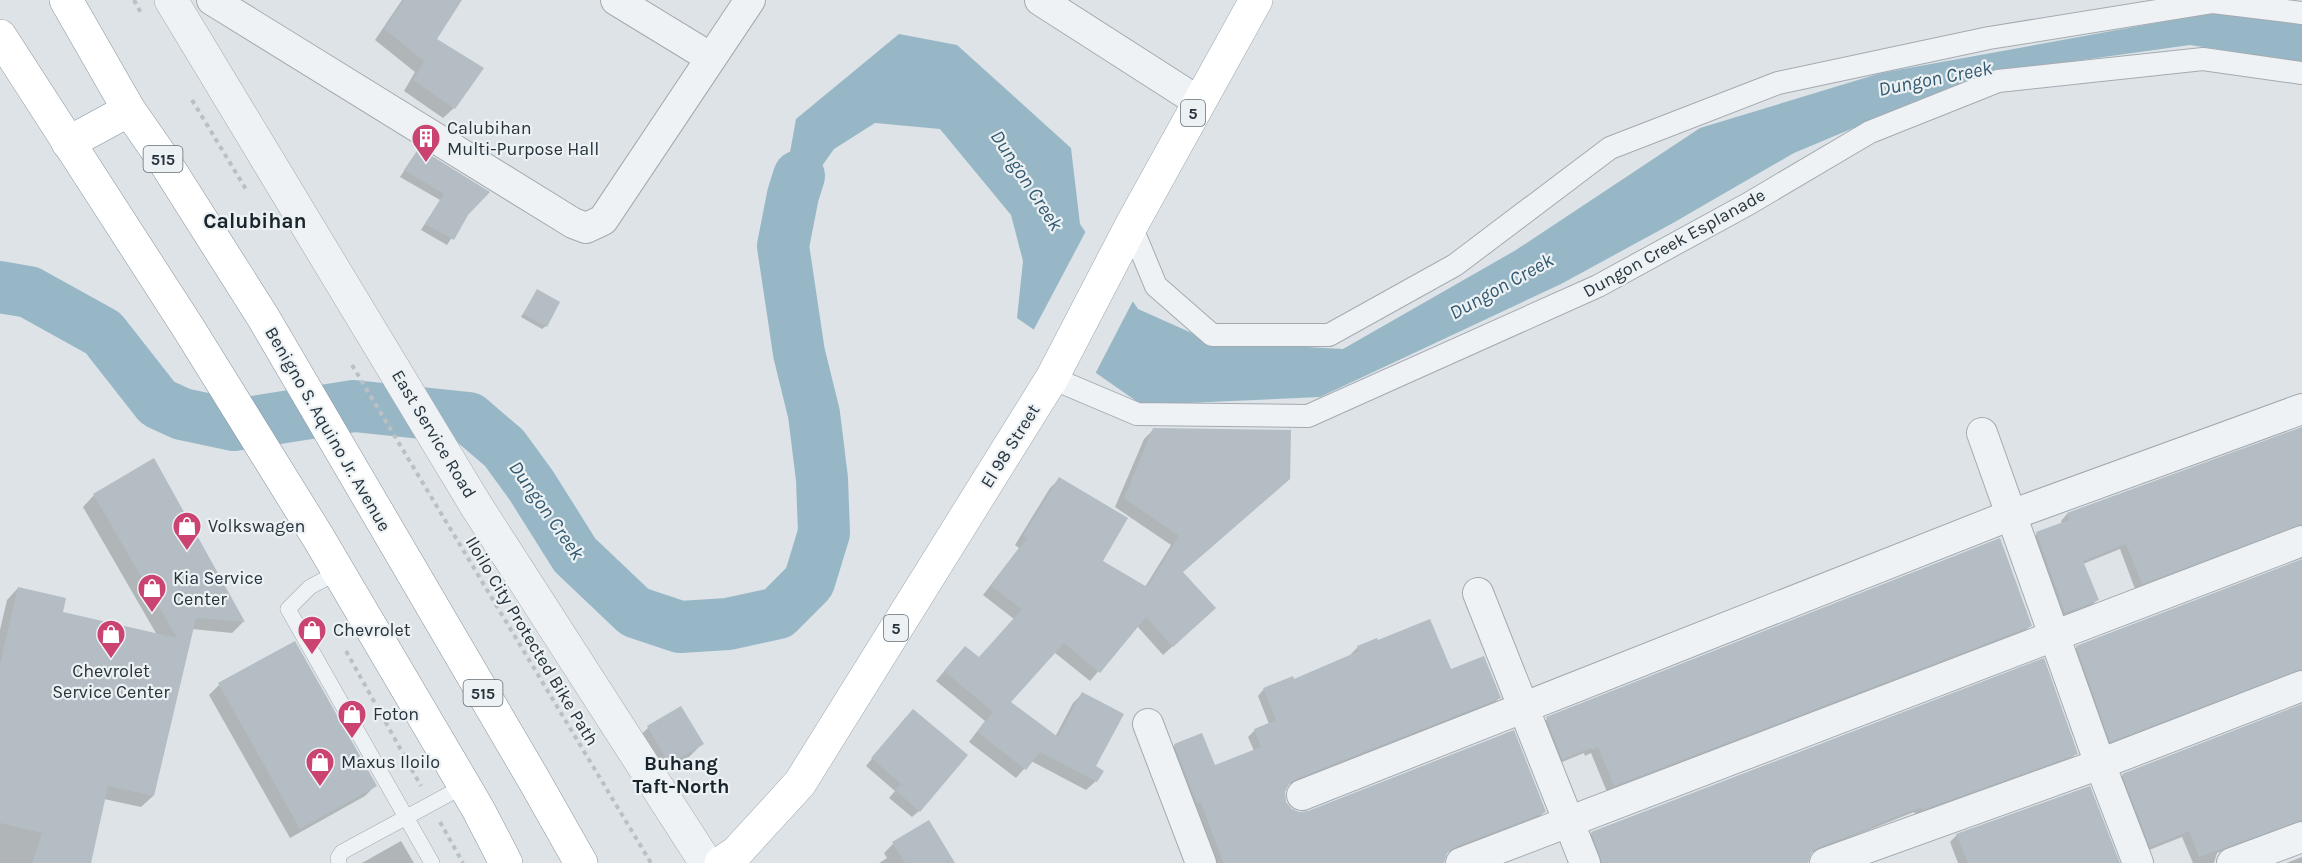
<svg xmlns="http://www.w3.org/2000/svg" width="2302" height="863" font-family="Karla,sans-serif">
	<style>
		.water { fill: #98b7c6 }
		.pier { fill: #dde3e7 }
		.shadow { fill: #0003 }
		.lines { fill: none; stroke-linecap: round; stroke-linejoin: round }
		.river { stroke: #98b7c6; stroke-width: 52 }
		.building { fill: #b4bdc3 }
		.service-casing { stroke: #a3abb1; stroke-width: 16 }
		.pedestrian-casing { stroke: #a3abb1; stroke-width: 24 }
		.minor-casing { stroke: #a3abb1; stroke-width: 32 }
		.tertiary-casing { stroke: #a3abb1; stroke-width: 34 }
		.primary-casing { stroke: #9da9b2; stroke-width: 34 }
		.trunk-casing { stroke: #85939d; stroke-width: 34 }
		.path { stroke: #bbc0c5; stroke-width: 4; stroke-dasharray: 4.5 4.5; stroke-linecap: butt }
		.service { stroke: #eff2f5; stroke-width: 15 }
		.pedestrian { stroke: #eff2f5; stroke-width: 22 }
		.minor { stroke: #eff2f5; stroke-width: 30 }
		.tertiary { stroke: #eff2f5; stroke-width: 33 }
		.primary { stroke: #fff; stroke-width: 33 }
		.trunk { stroke: #fff; stroke-width: 33 }
		.labels { text-anchor: middle; stroke-width: 4.5; stroke-linejoin: round; paint-order: stroke }
		.shield { fill: #ecf1f4; stroke: #626c74; stroke-width: 1.5 }
		.shield-label { font-size: 16px; font-weight: bold; fill: #27333d }
		.poi-label { font-size: 18px; fill: #27333d; stroke: #ecf1f4; text-anchor: start }
		.street-label { font-size: 18px; fill: #27333d; stroke: #ecf1f4 }
		.water-label { font-size: 20px; font-style: italic; fill: #325970; stroke: #ecf1f4 }
		.neighbourhood-label { font-size: 20px; font-weight: bold; fill: #19242d; stroke: #ecf1f4 }
		.quarter-label { font-size: 21px; font-weight: bold; fill: #19242d; stroke: #ecf1f4 }
	</style>
	<rect width="100%" height="100%" fill="#dde3e7"/>
	<!-- water -->
	<polygon class="water" points="2216,12 2302,23 2302,62 2190,45 1982,74 1794,153 1673,223 1561,284 1320,397 1142,405 1017,318 1023,261 1011,215 940,129 875,123 834,149 802,194 783,246 787,169 796,119 899,34 957,45 1071,148 1080,224 1138,309 1212,342 1343,349 1516,250 1700,128 1881,73"/>
	<!-- pier -->
	<polygon class="pier" points="1087,229 1134,299 1094,376 1032,333"/>
	<!-- shadow -->
	<g class="shadow">
		<polygon points="402,0 448,0 435,39 454,108 443,118 404,91 415,72 375,40"/>
		<polygon points="414,156 467,214 447,245 421,230 440,200 400,177"/>
		<polygon points="537,291 546,326 542,329 521,317"/>
		<polygon points="1154,429 1289,432 1181,572 1205,617 1163,655 1137,626 1090,681 1054,652 1009,702 1055,737 1073,703 1083,693 1096,781 1086,790 1031,761 1016,778 969,742 985,721 936,681 956,657 979,659 1014,619 983,595 1019,548 1015,545 1050,488 1059,479 1101,561 1145,587 1171,545 1115,507 1144,439"/>
		<polygon points="2302,429 2302,532 2135,589 2120,549 2083,564 2097,600 2090,607 2058,619 2030,540 2037,534 2062,524 2061,521 2067,514"/>
		<polygon points="94,495 243,622 232,633 192,629 153,796 141,807 104,799 89,863 0,863 0,630 7,600 18,588 61,614 157,635 83,507"/>
		<polygon points="2302,561 2302,677 2104,747 2070,654 2077,647"/>
		<polygon points="2031,625 2024,632 1607,792 1591,753 1585,756 1584,753 1555,765 1540,725 1547,719"/>
		<polygon points="1358,647 1451,671 1499,698 1493,704 1287,785 1284,792 1285,802 1291,810 1299,813 1544,812 1538,818 1446,853 1443,863 1215,863 1168,752 1175,745 1214,767 1254,751 1248,737 1255,730 1269,724 1258,696 1264,689 1293,681 1352,656 1351,654"/>
		<polygon points="219,685 375,786 365,796 290,838 209,695"/>
		<polygon points="2302,706 2302,828 2289,827 2217,853 2214,863 2193,863 2182,837 2144,852 2117,782 2123,775"/>
		<polygon points="681,708 702,744 689,757 656,777 634,741 648,728"/>
		<polygon points="906,717 919,811 912,817 889,798 895,791 866,766"/>
		<polygon points="2076,753 2070,760 1916,815 1914,812 1811,853 1807,863 1595,863 1585,840 1592,833"/>
		<polygon points="928,822 952,863 879,863 887,858 884,853 893,844"/>
		<polygon points="1957,835 2118,863 1958,863 1950,842"/>
		<polygon points="401,841 414,863 362,863"/>
		<polygon points="2302,857 2302,863 2286,863"/>
	</g>
	<g class="lines">
		<!-- river -->
		<polyline class="river" points="0,287 29,292 103,333 158,403 182,414 234,425 354,406 469,418 504,448 531,485 575,555 635,612 680,627 728,624 778,613 809,582 824,533 822,479 814,414 799,353 783,246 793,195 799,176"/>
	</g>
	<!-- building -->
	<g class="building">
		<polygon points="404,0 462,0 437,39 484,68 455,109 413,80 424,61 384,29"/>
		<polygon points="419,148 490,192 468,215 454,240 425,224 444,194 404,170"/>
		<polygon points="537,289 560,302 547,327 523,314"/>
		<polygon points="2302,427 2302,524 2142,584 2126,544 2083,561 2099,600 2065,613 2036,532 2069,520 2067,513"/>
		<polygon points="1153,428 1291,430 1290,479 1183,572 1216,608 1173,647 1146,617 1100,673 1064,643 1011,702 1058,737 1082,692 1124,714 1096,766 1104,771 1097,782 1040,752 1026,770 977,732 993,712 944,671 965,646 979,657 1022,609 991,586 1027,538 1023,536 1059,477 1128,518 1103,561 1147,587 1179,536 1124,498"/>
		<polygon points="154,458 245,622 196,618 154,796 108,786 91,863 32,863 42,833 0,823 0,664 18,587 66,598 63,612 177,638 93,494"/>
		<polygon points="2000,538 2032,626 1614,786 1598,747 1592,750 1591,748 1562,759 1546,717"/>
		<polygon points="2302,559 2302,669 2110,742 2076,646"/>
		<polygon points="1430,619 1451,669 1484,656 1501,698 1296,779 1289,784 1285,792 1286,802 1292,809 1299,812 1308,811 1514,730 1546,812 1455,847 1447,853 1444,863 1223,863 1201,802 1197,804 1174,744 1202,733 1215,765 1261,747 1254,729 1276,720 1263,688 1293,676 1294,679 1359,651 1357,646 1377,638 1378,640"/>
		<polygon points="295,641 377,786 300,829 218,683"/>
		<polygon points="2044,658 2078,754 1922,810 1921,807 1872,826 1873,827 1819,847 1812,852 1808,863 1602,863 1591,832"/>
		<polygon points="2302,704 2302,820 2199,857 2189,831 2150,847 2122,774"/>
		<polygon points="681,706 704,744 669,764 647,726"/>
		<polygon points="913,709 968,755 920,812 895,790 901,784 871,758"/>
		<polygon points="2090,786 2120,863 1968,863 1956,834"/>
		<polygon points="929,820 955,863 905,863 892,842"/>
	</g>
	<g class="lines">
		<!-- service casing -->
		<g class="service-casing">
			<g id="service">
				<polyline points="338,572 310,587 288,609 432,863"/>
				<polyline points="339,863 338,858 342,852 464,786"/>
			</g>
		</g>
		<!-- pedestrian casing -->
		<g class="pedestrian-casing">
			<g id="pedestrian">
				<polyline points="1131,226 1156,286 1212,335 1329,335 1455,265 1610,148 1778,83 1989,38 2213,2 2302,13"/>
				<polyline points="1052,378 1137,414 1308,416 1598,286 1748,204 1870,132 1998,81 2203,59 2302,73"/>
			</g>
		</g>
		<!-- minor casing -->
		<g class="minor-casing">
			<g id="minor">
				<polyline points="212,0 573,223 586,228 603,220 750,0"/>
				<polyline points="616,0 711,58"/>
				<polyline points="1040,0 1199,102"/>
				<polyline points="1982,433 2100,764 2138,863"/>
				<polyline points="1478,593 1585,863"/>
				<polyline points="1148,724 1201,863"/>
				<polyline points="1302,795 2011,515 2302,409"/>
				<polyline points="1461,863 2302,541"/>
				<polyline points="1825,863 2100,764 2302,686"/>
				<polyline points="2232,863 2302,837"/>
			</g>
		</g>
		<!-- tertiary casing -->
		<g class="tertiary-casing">
			<polyline id="tertiary" points="171,0 477,507 706,863"/>
		</g>
		<!-- primary casing -->
		<g class="primary-casing">
			<polyline id="primary" points="721,863 737,852 800,783 1052,378 1131,226 1256,0"/>
		</g>
		<!-- trunk casing -->
		<g class="trunk-casing">
			<g id="trunk">
				<polyline points="66,0 129,110 161,156 263,317 534,780 581,863"/>
				<polyline points="0,36 189,329 318,537 478,809 506,863"/>
				<polyline points="68,143 129,110"/>
			</g>
		</g>
		<!-- path -->
		<g class="path">
			<polyline points="134,0 141,13"/>
			<polyline points="192,100 247,191"/>
			<polyline points="352,365 651,863"/>
			<polyline points="346,651 421,786"/>
			<polyline points="440,822 463,863"/>
		</g>
		<!-- service -->
		<use href="#service" class="service"/>
		<!-- pedestrian -->
		<use href="#pedestrian" class="pedestrian"/>
		<!-- minor -->
		<use href="#minor" class="minor"/>
		<!-- tertiary -->
		<use href="#tertiary" class="tertiary"/>
		<!-- primary -->
		<use href="#primary" class="primary"/>
		<!-- trunk -->
		<use href="#trunk" class="trunk"/>
	</g>
	<!-- icons -->
	<defs>
		<g id="building-pin" transform="scale(1.5)"><path d="M0 17L-7.5 6A9.5 9.5 0 1 1 7.5 6Z" fill="#cb4371" stroke="#ecf1f4"/><path d="M-4-6H4V6H1V3H-1V6H-4ZM-2.5-4.3h1.7v1.8h-1.7ZM.8-4.3h1.7v1.8H.8ZM-2.5-1h1.7V.8h-1.7ZM.8-1h1.7V.8H.8Z" fill="#fff"/></g>
		<g id="shop-pin" transform="scale(1.5)"><path d="M0 17L-7.5 6A9.5 9.5 0 1 1 7.5 6Z" fill="#cb4371" stroke="#ecf1f4"/><path d="M-5-2.5h2.3a2.7 3.5 0 0 1 5.4 0H5L5.5 6h-11ZM-1.5-2.5h3a1.5 2.3 0 0 0-3 0Z" fill="#fff"/></g>
	</defs>
	<g fill-rule="evenodd">
		<use href="#building-pin" x="426" y="138"/>
		<use href="#shop-pin" x="187" y="526"/>
		<use href="#shop-pin" x="152" y="588"/>
		<use href="#shop-pin" x="312" y="630"/>
		<use href="#shop-pin" x="111" y="634"/>
		<use href="#shop-pin" x="352" y="714"/>
		<use href="#shop-pin" x="320" y="762"/>
	</g>
	<g class="labels">
		<!-- shield labels -->
		<g class="shield">
			<rect x="1181" y="100" width="24" height="26" rx="4.5"/>
			<rect x="143.5" y="146" width="39" height="26" rx="4.5"/>
			<rect x="884" y="615" width="24" height="26" rx="4.5"/>
			<rect x="463.5" y="680" width="39" height="26" rx="4.5"/>
		</g>
		<g class="shield-label">
			<text x="1193" y="119">5</text>
			<text x="163" y="165">515</text>
			<text x="896" y="634">5</text>
			<text x="483" y="699">515</text>
		</g>
		<!-- poi labels -->
		<g class="poi-label">
			<text x="447" y="134">Calubihan<tspan x="447" dy="21">Multi-Purpose Hall</tspan></text>
			<text x="208" y="532">Volkswagen</text>
			<text x="173" y="584">Kia Service<tspan x="173" dy="21">Center</tspan></text>
			<text x="333" y="636">Chevrolet</text>
			<text x="111" y="677" text-anchor="middle">Chevrolet<tspan x="111" dy="21">Service Center</tspan></text>
			<text x="373" y="720">Foton</text>
			<text x="341" y="768">Maxus Iloilo</text>
		</g>
		<!-- street labels -->
		<g class="street-label">
			<text transform="translate(1674 243) rotate(-29)" y="6">Dungon Creek Esplanade</text>
			<text transform="translate(328 429) rotate(60)" y="6">Benigno S. Aquino Jr. Avenue</text>
			<text transform="translate(434 434) rotate(59)" y="6">East Service Road</text>
			<text transform="translate(1010 446) rotate(-58)" y="6">El 98 Street</text>
			<text transform="translate(532 641) rotate(59)" y="6">Iloilo City Protected Bike Path</text>
		</g>
		<!-- water labels -->
		<g class="water-label">
			<text transform="translate(1935 78) rotate(-11)" y="7">Dungon Creek</text>
			<text transform="translate(1027 180) rotate(57)" y="7">Dungon Creek</text>
			<text transform="translate(1501 286) rotate(-29)" y="7">Dungon Creek</text>
			<text transform="translate(547 510) rotate(55)" y="7">Dungon Creek</text>
		</g>
		<!-- neighbourhood labels -->
		<g class="neighbourhood-label">
			<text x="681" y="770">Buhang<tspan x="681" dy="23">Taft-North</tspan></text>
		</g>
		<!-- quarter labels -->
		<g class="quarter-label">
			<text x="255" y="228">Calubihan</text>
		</g>
	</g>
</svg>
